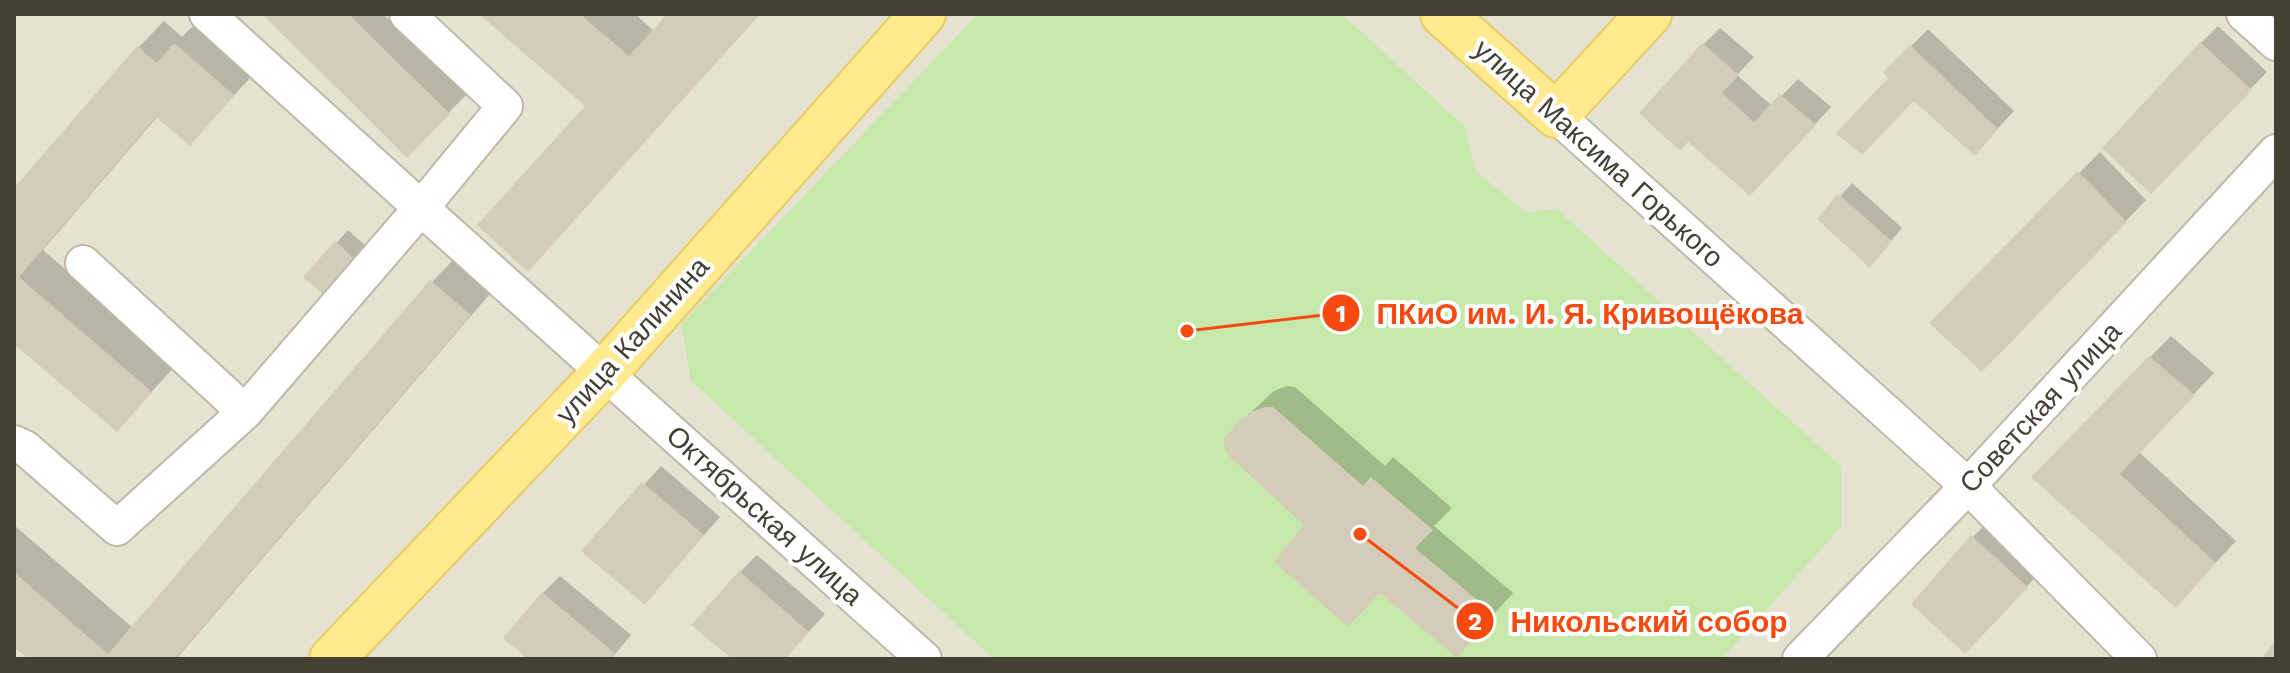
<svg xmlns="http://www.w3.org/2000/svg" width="2290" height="673" font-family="'Work Sans',sans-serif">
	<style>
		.residential { fill: #e6e2d2 }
		.green { fill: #c7e8ab }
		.shadow { fill: #0003 }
		.building { fill: #d4ccb9 }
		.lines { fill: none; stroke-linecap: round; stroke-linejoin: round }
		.minor-casing { stroke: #beb8a6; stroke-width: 38 }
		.major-casing { stroke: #e6cb5e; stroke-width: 48 }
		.minor { stroke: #fff; stroke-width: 34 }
		.major { stroke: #ffea90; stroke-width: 44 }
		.labels { text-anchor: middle; stroke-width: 8; stroke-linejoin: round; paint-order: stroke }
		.street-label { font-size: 28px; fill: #444034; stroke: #fff }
		.leader { fill: none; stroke: #f64a10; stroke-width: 3 }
		.callout-dot { fill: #f64a10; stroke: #fff; stroke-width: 3 }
		.mark-label { font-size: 24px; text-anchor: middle; font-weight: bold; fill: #fff }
		.callout-label { font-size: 30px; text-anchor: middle; font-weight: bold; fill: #f64a10; stroke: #fff; stroke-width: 8; stroke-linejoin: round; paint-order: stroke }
	</style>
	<rect width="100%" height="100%" fill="#f2efe4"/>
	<!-- residential -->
	<rect class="residential" x="14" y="14" width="2262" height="645"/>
	<!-- green -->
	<polygon class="green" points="978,14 1342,14 1464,126 1476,172 1526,212 1557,209 1841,466 1841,527 1722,659 994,659 691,381 681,324"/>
	<!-- shadow -->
	<g class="shadow">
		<polygon points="265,14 383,14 466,95 407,155"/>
		<polygon points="482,14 635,14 654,31 669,14 760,14 670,113 587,106"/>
		<polygon points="200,19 258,69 190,144 158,116 43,250 176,365 117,430 14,341 14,192 139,47 164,21 182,37"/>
		<polygon points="2218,26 2267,72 2151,191 2201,43"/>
		<polygon points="1720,28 1754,57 1737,75 1772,106 1798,79 1831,107 1767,177 1689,140 1703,45"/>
		<polygon points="1928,29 2014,111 1975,153 1885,72"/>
		<polygon points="2100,152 2146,200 2003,349 1931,323"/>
		<polygon points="1852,183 1902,228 1881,253 1820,219"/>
		<polygon points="348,230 367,247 336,282 306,277"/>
		<polygon points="457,256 495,288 176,659 31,659 14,644 14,525 133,628 432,282"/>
		<polygon points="2171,336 2214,373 2139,452 2236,541 2176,605 2033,477"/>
		<polygon points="1287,386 1295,387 1385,466 1393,457 1452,508 1434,526 1513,593 1457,655 1307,525 1232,430 1274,391"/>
		<polygon points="661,466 720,517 645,602 584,551"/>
		<polygon points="1990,520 2044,568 1982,634 1973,537"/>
		<polygon points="757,555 825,614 784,659 735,659 740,572"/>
		<polygon points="560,576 631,635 611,659 532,659 543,593"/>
	</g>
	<!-- building -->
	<g class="building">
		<polygon points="262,14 349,14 450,114 407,158"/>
		<polygon points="479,14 580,14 629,56 667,14 760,14 528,272 477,225 585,106"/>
		<polygon points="2200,42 2252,90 2151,194 2102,148"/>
		<polygon points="174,43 234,95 190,146 156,117 19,277 152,392 117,432 14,344 14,188 137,46 157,63"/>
		<polygon points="1702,43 1739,75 1722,93 1754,122 1780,94 1816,125 1750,196 1688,142 1680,151 1639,113"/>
		<polygon points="1910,45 1998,129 1975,156 1914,101 1862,155 1836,133 1888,78 1883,72"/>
		<polygon points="2078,171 2127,222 1982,372 1929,323"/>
		<polygon points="1838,194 1892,241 1870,268 1817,219"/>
		<polygon points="335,241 356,260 325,296 303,277"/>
		<polygon points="430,280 471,315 175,659 28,659 14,647 14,572 108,654"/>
		<polygon points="2149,356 2195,395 2120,474 2216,563 2176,608 2031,477"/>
		<polygon points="1265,407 1273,407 1363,486 1371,477 1433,530 1415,548 1494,614 1457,658 1380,593 1348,627 1274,562 1304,525 1231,458 1225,449 1223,440 1240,420 1251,412"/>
		<polygon points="642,482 704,535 645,605 581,551"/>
		<polygon points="1971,535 2028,587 1965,654 1911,604"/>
		<polygon points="739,571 809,632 785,659 732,659 691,625"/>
		<polygon points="542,592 615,653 610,659 528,659 503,638"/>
		<polygon points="2276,640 2276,659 2261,659"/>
	</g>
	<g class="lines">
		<!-- minor casing -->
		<g class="minor-casing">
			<g id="minor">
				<polyline points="407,14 505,106 421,208 924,659"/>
				<polyline points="2244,14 2276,43"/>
				<polyline points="1556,115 1968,486 2139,659"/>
				<polyline points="83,263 245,412"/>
				<polyline points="14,443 25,448 117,528 245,412 421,208 207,14"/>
				<polyline points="1800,659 1968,486 2276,152"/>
			</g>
		</g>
		<!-- major casing -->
		<g class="major-casing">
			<g id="major">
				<polyline points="1443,14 1556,115 1649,14"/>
				<polyline points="332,659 606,371 923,14"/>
			</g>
		</g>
		<!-- minor -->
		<use href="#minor" class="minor"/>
		<!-- major -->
		<use href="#major" class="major"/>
	</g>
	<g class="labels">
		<!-- street labels -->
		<g class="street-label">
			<text transform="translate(1599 153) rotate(42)" y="10">улица Максима Горького</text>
			<text transform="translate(632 340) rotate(-48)" y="10">улица Калинина</text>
			<text transform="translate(2040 407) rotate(-47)" y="10">Советская улица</text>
			<text transform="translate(765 515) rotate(42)" y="10">Октябрьская улица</text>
		</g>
	</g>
	<!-- callouts -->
	<path class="leader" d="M1187 331L1341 313M1360 534L1475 621"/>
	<g class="callout-dot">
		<circle cx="1187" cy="331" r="8"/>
		<circle cx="1360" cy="534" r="8"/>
		<circle cx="1341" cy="313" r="20"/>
		<circle cx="1475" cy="621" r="20"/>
	</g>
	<g class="mark-label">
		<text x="1341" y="322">1</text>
		<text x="1475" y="630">2</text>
	</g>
	<g class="callout-label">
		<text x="1590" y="324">ПКиО им. И. Я. Кривощёкова</text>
		<text x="1649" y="632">Никольский собор</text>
	</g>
	<!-- border -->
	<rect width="2290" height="673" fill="none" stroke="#444034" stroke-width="32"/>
</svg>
